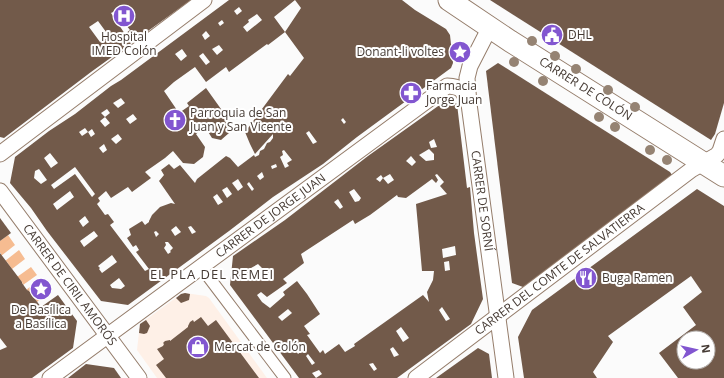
<svg xmlns="http://www.w3.org/2000/svg" width="724" height="378" font-family="'Open Sans',sans-serif">
	<style>
		.built { fill: #fef0e7 }
		.green { fill: #f6bc91 }
		.building { fill: #725a4a; fill-rule: evenodd }
		.lines { fill: none; stroke-linecap: round; stroke-linejoin: round }
		.pedestrian-casing { stroke: #957d6b; stroke-width: 13 }
		.minor-casing { stroke: #957d6b; stroke-width: 17 }
		.secondary-casing { stroke: #957d6b; stroke-width: 23 }
		.pedestrian { stroke: #fff; stroke-width: 11 }
		.minor { stroke: #fff; stroke-width: 15 }
		.secondary { stroke: #fff; stroke-width: 21 }
		.tree { fill: #958373 }
		.labels { text-anchor: middle; stroke-width: 4; stroke-linejoin: round; paint-order: stroke }
		.poi-label { font-size: 12px; fill: #453a33; stroke: #fff; text-anchor: start }
		.street-label { font-size: 12px; fill: #453a33; stroke: #fff }
		.neighbourhood-label { font-size: 13px; letter-spacing: 1px; fill: #453a33; stroke: #fff }
	</style>
	<rect width="100%" height="100%" fill="#fbfbfb"/>
	<!-- built -->
	<polygon class="built" points="185,293 206,296 209,298 267,378 157,378 137,350 140,324 181,294"/>
	<!-- green -->
	<g class="green">
		<polygon points="8,235 15,245 1,256 1,253 0,253 0,241"/>
		<polygon points="19,250 25,259 12,269 7,262 5,261"/>
		<polygon points="31,267 37,275 23,285 22,282 17,277"/>
		<polygon points="40,279 50,292 37,302 29,291 26,290"/>
	</g>
	<!-- building -->
	<g class="building">
		<path d="M0,0H191L91,72L4,138L0,137ZM115,11L130,30L125,34L111,13ZM98,21L109,36L100,42L89,27Z"/>
		<path d="M229,0H295L274,17L285,32L268,45L267,44L229,72L226,67L206,82L195,67L174,82L164,91L179,113L189,106L187,103L206,88L231,123L229,133L221,140L212,138L205,127L196,134L205,147L203,157L194,164L183,163L173,151L165,158L145,172L151,178L132,192L128,187L111,198L106,191L98,198L100,201L97,204L105,215L108,214L114,222L110,225L145,271L149,269L136,252L139,250L136,245L133,247L127,238L131,235L129,229L142,221L145,225L149,222V221L152,215L160,207L171,203L175,204L159,181L164,175L161,170L169,164L174,169L180,165L195,183L197,179L226,156L230,158L238,167L254,155L255,157L259,155L260,151L264,149L267,143L270,142L273,138V134L255,154L250,144L245,132L288,74L290,76L304,58L285,32L301,8L295,0H402L415,10L446,29L450,35L453,63L451,68L357,137L323,164L273,197L229,231L128,305L101,301L47,231L31,208L10,183L15,157L49,131L75,114L111,86L121,80ZM239,7L242,11L237,15L234,11ZM257,14L262,20L247,32L243,27L249,22L248,20ZM222,20L224,23L220,26L218,23ZM206,31L210,36L205,40L202,35ZM219,45L223,50L217,55L212,49ZM182,49L187,56L181,61L175,54ZM203,53L210,62L206,65L199,56ZM121,98L125,103L118,108L113,103ZM107,109L110,113L105,117L110,123L105,127L100,121L105,117L101,113ZM133,114L137,119L130,124L126,119ZM343,118L346,122L344,124L341,120ZM85,128L88,132L92,129L95,134L91,137L88,132L82,136L79,132ZM309,131L317,142L313,144L306,133ZM118,134L122,139L116,144L111,139ZM104,144L107,150L103,153L99,148ZM284,150L292,160L287,163L289,166L285,168L280,157L283,155L282,151ZM50,153L58,163L51,168L44,158ZM276,164L277,167L272,169L271,166ZM75,167L95,194L92,197L75,174L54,189L51,185ZM39,169L47,180L41,184L34,178L35,171ZM262,172L264,177L260,180L257,176ZM238,179L243,187L238,191L232,183ZM249,182L254,189L252,191L247,184ZM227,187L232,194L227,198L222,190ZM70,191L74,197L57,210L53,204ZM217,194L223,202L218,205L213,197ZM85,216L89,222L83,227L79,221ZM176,226L181,232L175,236L171,230ZM191,226L196,232L192,234L188,227ZM94,231L98,236L84,247L80,241ZM156,231L159,234L156,237L154,232ZM165,242H168L173,248L170,251L171,252L168,254L164,248L166,245ZM112,255L117,262L102,273L99,269L100,268L98,266ZM119,278L125,286L121,289L112,288L110,285Z"/>
		<polygon points="490,0 724,0 724,103 715,134 711,140"/>
		<polygon points="498,63 670,172 672,175 671,179 523,287 512,283 486,71"/>
		<path d="M448,99L457,104L467,188L470,187L474,233L483,299L471,324L397,378H316L322,374L319,370L312,373L316,378H299L230,285L233,256L285,220L368,156ZM434,139L437,147L431,148L429,142ZM429,149L434,154V160L426,161L419,155ZM411,156L416,162L412,166L406,161ZM390,174L394,180L388,184L383,178L380,182L376,179L381,175L383,178ZM437,174L444,182L440,186L447,194L416,204L422,271H434L433,280L427,292L429,302L423,295L378,327L354,344L355,346L345,352L339,344L325,354L323,350L320,353L307,335L310,334L304,326L320,314L307,294L297,281L283,292L285,295L270,308L262,302L257,295L261,292L267,297L287,283L283,279L304,263L301,254L353,220L355,224L370,215L397,195L398,197L406,198L432,179L436,183L438,180L435,175ZM354,189L361,198L359,201L355,202L349,192ZM338,199L343,207L340,209L334,202ZM455,246L456,255L443,258L442,249ZM449,261L450,270L445,271L444,262ZM258,264L264,270L260,273L262,276L256,280L251,274V268ZM442,307L450,319L446,321L439,310ZM288,309L292,313L282,321L278,317ZM401,327L409,338L403,342L396,331ZM301,344L304,349L298,354L294,348ZM393,347L399,355L394,357L390,349ZM308,354L315,363L312,365L306,356ZM373,363L377,369L374,371L369,364Z"/>
		<path d="M697,189L724,206V378H678L659,353L696,325L683,307L702,292L691,276L608,336L613,342L593,372L597,378H524L518,337L532,310ZM684,338H708V362H684Z"/>
		<polygon points="0,218 11,233 0,241"/>
		<polygon points="0,253 22,282 22,283 27,290 29,291 41,307 58,295 77,321 73,348 32,378 0,378 0,350 7,347 0,338"/>
		<polygon points="185,293 190,294 189,300 181,303 176,298 181,294"/>
		<polygon points="201,317 208,326 216,320 259,378 166,378 156,365 164,359 157,349 163,346 164,344 163,343 165,341 170,340 170,341 188,327 188,326 190,322 193,320 194,322"/>
		<polygon points="146,320 150,326 147,333 144,334 139,333 140,324"/>
		<polygon points="478,348 489,354 492,378 436,378"/>
		<polygon points="86,364 114,368 121,378 68,378"/>
	</g>
	<g class="lines">
		<!-- pedestrian casing -->
		<g class="pedestrian-casing">
			<polyline id="pedestrian" points="201,267 285,378"/>
		</g>
		<!-- minor casing -->
		<g class="minor-casing">
			<g id="minor">
				<path id="s1" d="M490,27L470,66L467,78L469,104L506,378"/>
				<polyline points="0,154 204,0"/>
				<path id="s2" d="M0,191L139,378"/>
				<path id="s3" d="M50,378L447,86C463,87 462,90 469,104"/>
				<path id="s4" d="M416,378L691,170L717,155L720,151L724,139"/>
			</g>
		</g>
		<!-- secondary casing -->
		<g class="secondary-casing">
			<g id="secondary">
				<path id="s5" d="M449,0L510,41L724,176"/>
			</g>
		</g>
		<!-- pedestrian -->
		<use href="#pedestrian" class="pedestrian"/>
		<!-- minor -->
		<use href="#minor" class="minor"/>
		<!-- secondary -->
		<use href="#secondary" class="secondary"/>
	</g>
	<!-- trees -->
	<g class="tree">
		<circle cx="532" cy="41" r="5"/>
		<circle cx="555" cy="56" r="5"/>
		<circle cx="514" cy="62" r="5"/>
		<circle cx="576" cy="69" r="5"/>
		<circle cx="543" cy="81" r="5"/>
		<circle cx="608" cy="90" r="5"/>
		<circle cx="635" cy="107" r="5"/>
		<circle cx="599" cy="117" r="5"/>
		<circle cx="615" cy="127" r="5"/>
		<circle cx="650" cy="150" r="5"/>
		<circle cx="667" cy="160" r="5"/>
	</g>
	<!-- icons -->
	<defs>
		<g id="hospital-disc" transform="scale(1.15)"><circle r="9.5" fill="#8256d0" stroke="#fff"/><path d="M-5-5h3v3.5h4V-5h3V5h-3V1.5h-4V5h-3Z" fill="#fff"/></g>
		<g id="civic-disc" transform="scale(1.15)"><circle r="9.5" fill="#8256d0" stroke="#fff"/><path d="M-.6-6.5H3V-4.5H.6V-3L4-1V1h2V6H-6V1h2V-1L-.6-3ZM-1.2 2.5V6h2.4V2.5Z" fill="#fff"/></g>
		<g id="sight-disc" transform="scale(1.15)"><circle r="9.5" fill="#8256d0" stroke="#fff"/><path d="M0-6L1.8-2.2L6-1.7L2.9 1.2L3.7 5.4L0 3.3L-3.7 5.4L-2.9 1.2L-6-1.7L-1.8-2.2Z" fill="#fff"/></g>
		<g id="pharmacy-disc" transform="scale(1.15)"><circle r="9.5" fill="#8256d0" stroke="#fff"/><path d="M-2-6h4v4h4v4h-4v4h-4v-4h-4v-4h4Z" fill="#fff"/></g>
		<g id="church-disc" transform="scale(1.15)"><circle r="9.5" fill="#8256d0" stroke="#fff"/><path d="M-1.2-6h2.4v3.5h3.3v2.4h-3.3V6h-2.4V-.1h-3.3v-2.4h3.3Z" fill="#fff"/></g>
		<g id="restaurant-disc" transform="scale(1.15)"><circle r="9.5" fill="#8256d0" stroke="#fff"/><path d="M-5-6h1v4h1v-4h1v4h1v-4h1v5L-1.5 .5V6h-2V.5L-5-1ZM5-6V6H3V1.5H1.5Q1.5-4 5-6Z" fill="#fff"/></g>
		<g id="shop-disc" transform="scale(1.15)"><circle r="9.5" fill="#8256d0" stroke="#fff"/><path d="M-5-2.5h2.3a2.7 3.5 0 0 1 5.4 0H5L5.5 6h-11ZM-1.5-2.5h3a1.5 2.3 0 0 0-3 0Z" fill="#fff"/></g>
	</defs>
	<g fill-rule="evenodd">
		<use href="#hospital-disc" x="124" y="16"/>
		<use href="#civic-disc" x="552" y="35"/>
		<use href="#sight-disc" x="460" y="52"/>
		<use href="#pharmacy-disc" x="411" y="93"/>
		<use href="#church-disc" x="175" y="120"/>
		<use href="#restaurant-disc" x="586" y="278"/>
		<use href="#sight-disc" x="41" y="289"/>
		<use href="#shop-disc" x="198" y="347"/>
	</g>
	<g class="labels">
		<!-- poi labels -->
		<g class="poi-label">
			<text x="568" y="39">DHL</text>
			<text x="124" y="41" text-anchor="middle">Hospital<tspan x="124" dy="14">IMED Colón</tspan></text>
			<text x="444" y="56" text-anchor="end">Donant-li voltes</text>
			<text x="426" y="90">Farmacia<tspan x="426" dy="14">Jorge Juan</tspan></text>
			<text x="190" y="117">Parroquia de San<tspan x="190" dy="14">Juan y San Vicente</tspan></text>
			<text x="602" y="282">Buga Ramen</text>
			<text x="41" y="314" text-anchor="middle">De Basílica<tspan x="41" dy="14">a Basílica</tspan></text>
			<text x="214" y="351">Mercat de Colón</text>
		</g>
		<!-- street labels -->
		<g class="street-label">
			<text dy="4" stroke="none"><textPath href="#s5" startOffset="163">CARRER DE COLÓN</textPath></text>
			<text dy="4" stroke="none"><textPath href="#s1" startOffset="180">CARRER DE SORNÍ</textPath></text>
			<text dy="4" stroke="none"><textPath href="#s3" startOffset="274">CARRER DE JORGE JUAN</textPath></text>
			<text dy="4" stroke="none"><textPath href="#s4" startOffset="180">CARRER DEL COMTE DE SALVATIERRA</textPath></text>
			<text dy="4" stroke="none"><textPath href="#s2" startOffset="117">CARRER DE CIRIL AMORÓS</textPath></text>
		</g>
		<!-- neighbourhood labels -->
		<g class="neighbourhood-label">
			<text x="212" y="279">EL PLA DEL REMEI</text>
		</g>
	</g>
	<!-- north arrow -->
	<g transform="translate(696 350) rotate(82)"><circle r="19" fill="#ffffff" stroke="#b5b0ad"/>
	<path d="M0-3L7 15L0 10L-7 15Z" fill="#8256d0"/>
	<text y="-6" font-size="11" font-weight="bold" text-anchor="middle" fill="#453a33">N</text>
	</g>
</svg>
